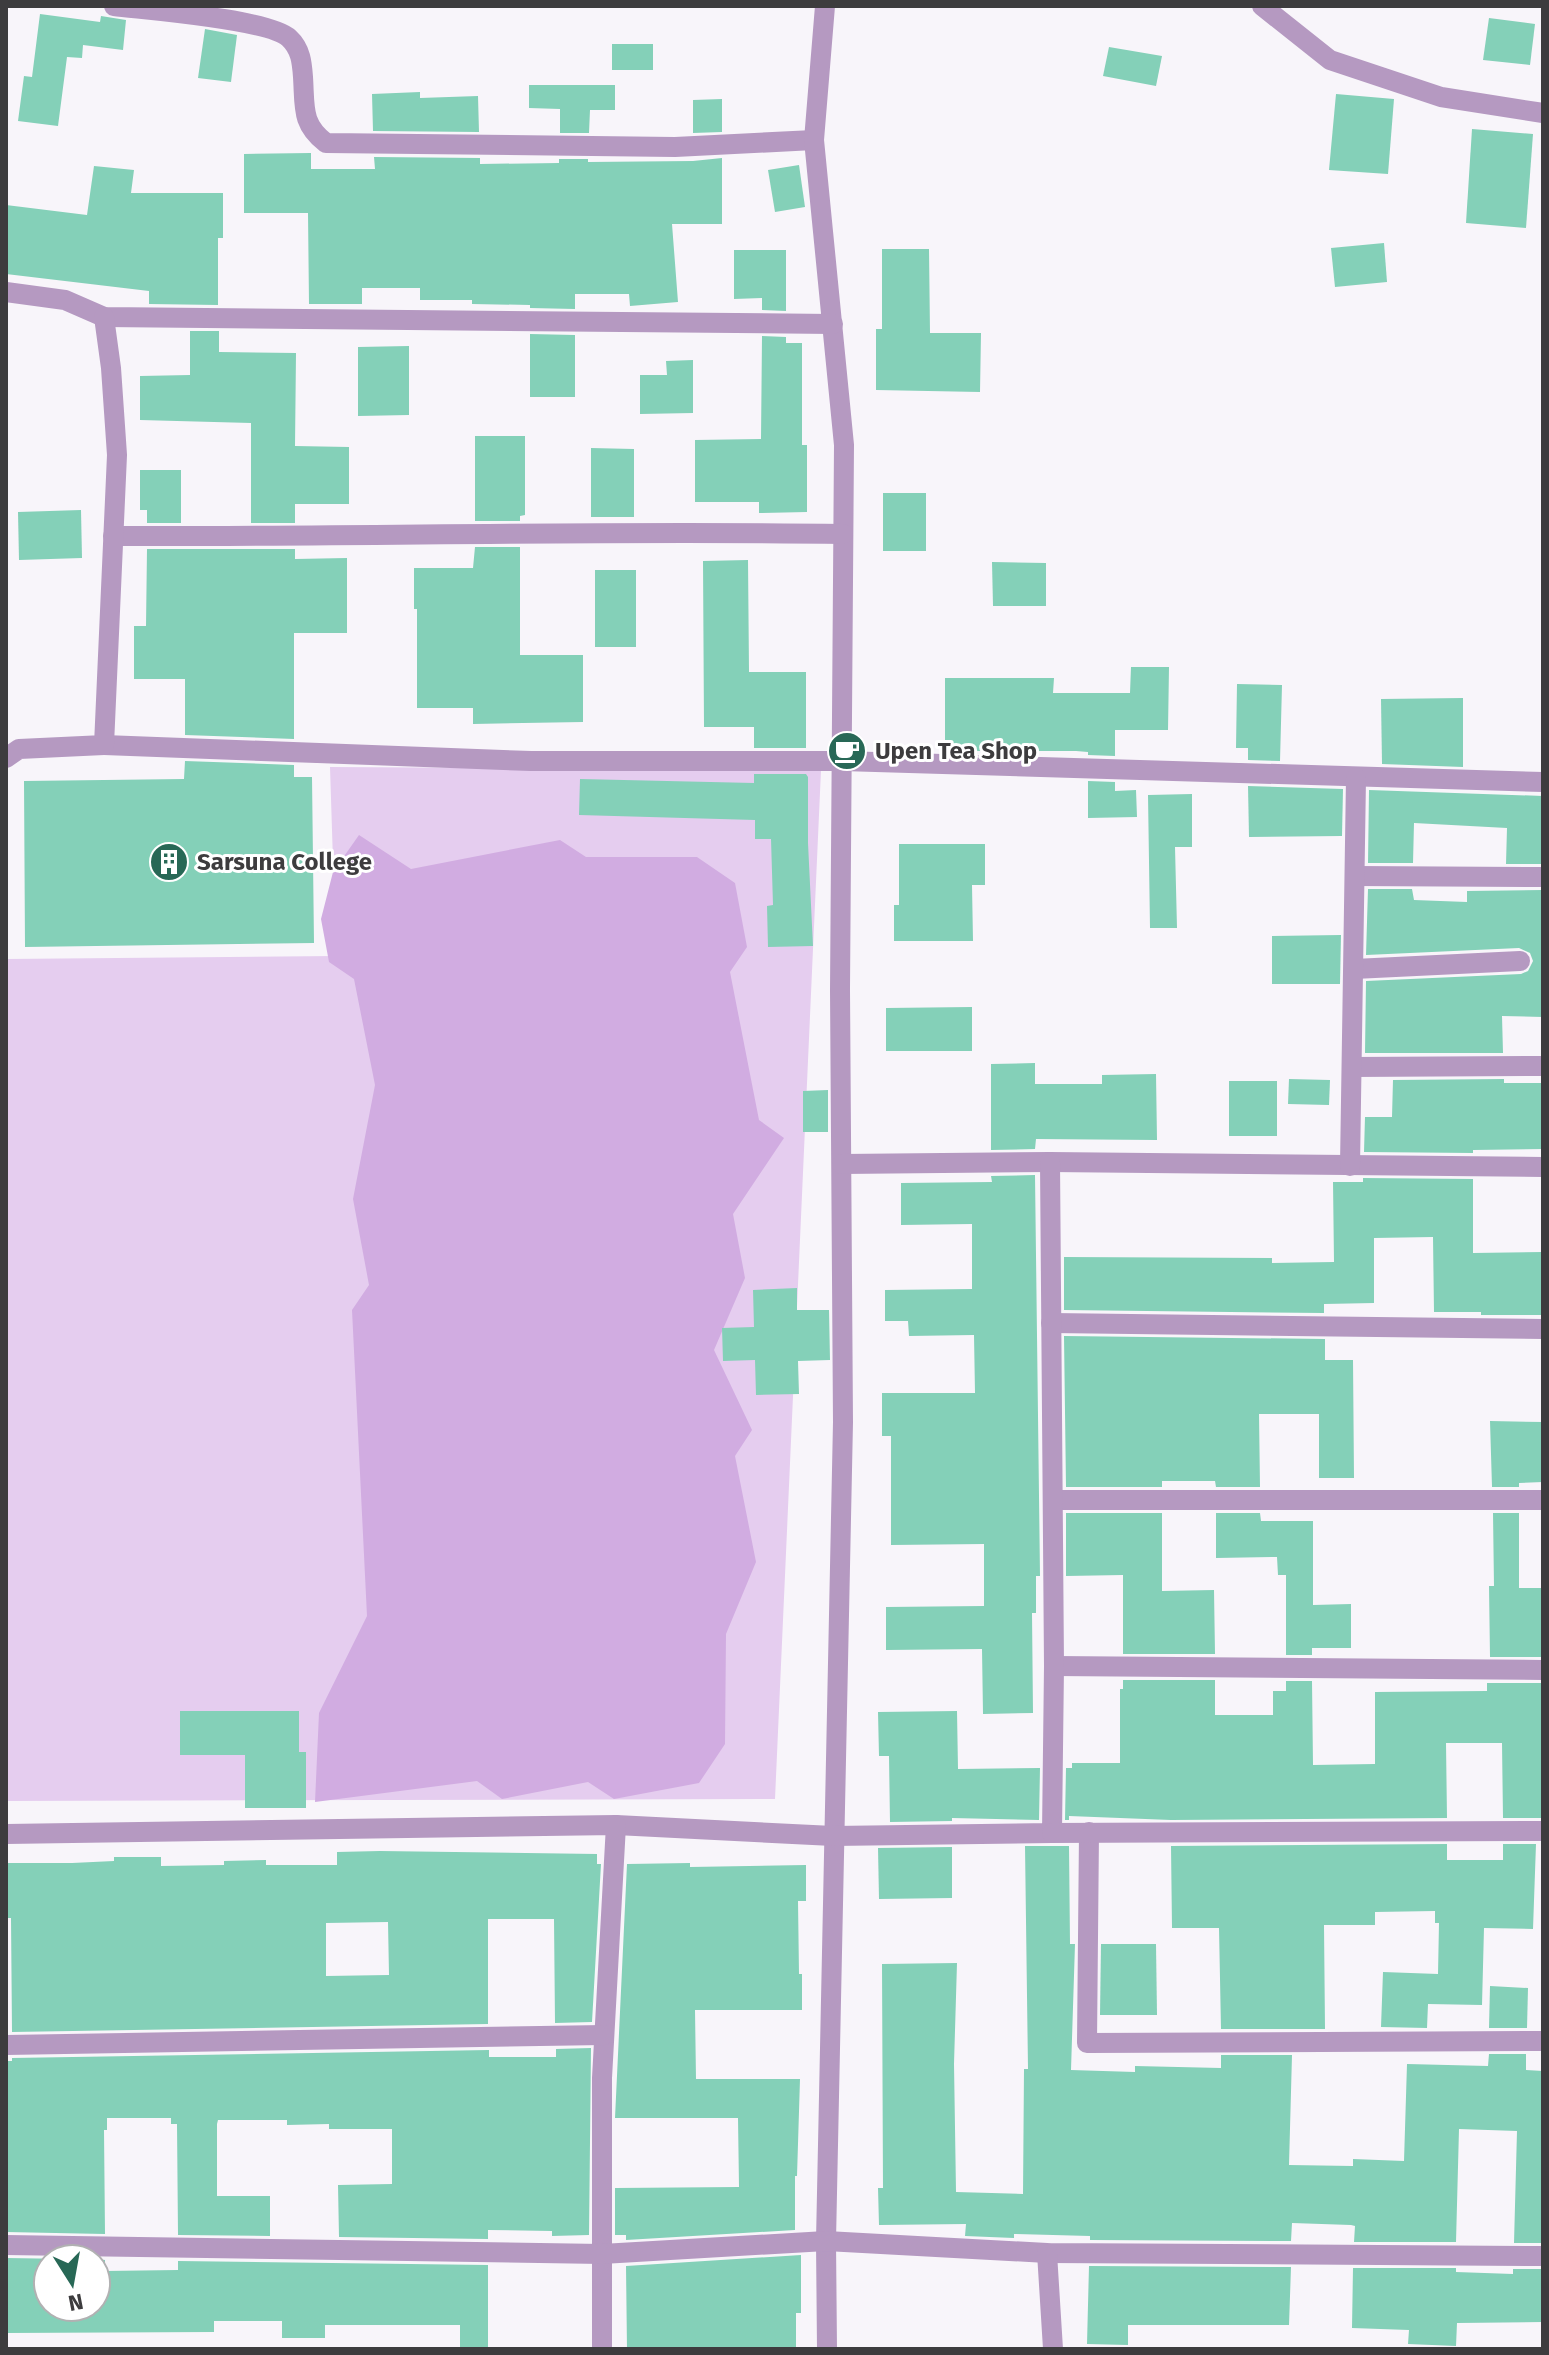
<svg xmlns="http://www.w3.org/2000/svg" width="1549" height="2355" font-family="'Fira Sans',sans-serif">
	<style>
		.green { fill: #e5cdef }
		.water { fill: #d1ace1 }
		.building { fill: #84d0b8; fill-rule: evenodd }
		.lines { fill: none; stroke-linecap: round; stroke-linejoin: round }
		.minor { stroke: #b599c1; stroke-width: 20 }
		.labels { text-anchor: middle; stroke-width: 6; stroke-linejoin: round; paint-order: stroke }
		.poi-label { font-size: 24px; font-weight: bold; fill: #3d3c3e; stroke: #fff; text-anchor: start }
	</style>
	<rect width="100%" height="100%" fill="#f8f5fa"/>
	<!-- green -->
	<polygon class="green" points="330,767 821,770 775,1799 6,1801 6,959 336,956"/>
	<!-- water -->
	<polygon class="water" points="359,835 411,869 560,840 586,857 697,857 735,883 747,947 730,972 759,1120 784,1138 733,1214 745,1278 714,1350 752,1430 735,1456 756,1562 726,1634 725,1744 699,1783 614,1799 588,1782 502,1799 477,1781 315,1802 319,1713 367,1616 352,1310 369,1285 353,1199 375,1085 354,979 329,962 321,919 333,872"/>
	<!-- building -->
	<g class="building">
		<polygon points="40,14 100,22 101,16 126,20 123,50 83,45 82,58 67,57 58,126 18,121 24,76 32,77"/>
		<polygon points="1489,18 1535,24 1530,65 1483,60"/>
		<polygon points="205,29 237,35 231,82 198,78"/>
		<rect x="612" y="44" width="41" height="26"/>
		<polygon points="1109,47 1162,56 1156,86 1103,76"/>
		<polygon points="529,85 615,85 615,110 590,110 589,133 560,133 560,109 529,108"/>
		<polygon points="420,92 420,98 478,96 479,132 373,131 372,94"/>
		<polygon points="1336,94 1394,99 1388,174 1329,170"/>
		<polygon points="722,99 722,132 693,133 693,100"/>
		<polygon points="1472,129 1533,134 1526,228 1466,223"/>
		<polygon points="311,153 311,169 375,169 374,157 480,158 480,164 559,163 559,159 588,159 588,162 693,161 722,158 722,224 672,224 678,302 630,306 629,294 575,294 575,309 530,308 530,305 472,304 472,300 420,300 420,288 362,288 362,304 309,304 308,213 244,213 244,154"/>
		<polygon points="799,165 805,207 775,212 768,170"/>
		<polygon points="94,166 134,170 131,193 223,193 223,238 218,238 218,305 149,304 149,291 6,274 6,205 87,215"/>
		<polygon points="1384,243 1387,282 1335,287 1331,248"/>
		<polygon points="882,249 929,249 930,333 981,333 980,392 876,390 876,329 882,329"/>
		<polygon points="734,250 786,250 786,311 762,310 762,298 734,299"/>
		<polygon points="190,331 219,331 219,352 296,353 295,446 349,447 349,504 295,504 295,523 251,523 251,423 140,420 140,376 190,375"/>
		<polygon points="530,334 575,335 575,397 530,397"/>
		<polygon points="762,336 786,337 786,343 802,343 802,445 807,445 807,512 759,513 759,502 695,502 695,440 761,439"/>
		<polygon points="409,346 409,415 358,416 358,347"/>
		<polygon points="693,360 693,413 640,414 640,375 667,375 666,361"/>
		<polygon points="475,436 525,436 525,515 520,516 520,521 475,521"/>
		<polygon points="591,448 634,449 634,517 591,517"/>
		<polygon points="140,470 181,470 181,523 147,523 147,510 140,510"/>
		<rect x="883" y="493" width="43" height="58"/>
		<polygon points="81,510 82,558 19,560 18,512"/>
		<polygon points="475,547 520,547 520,655 583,655 583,722 473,724 473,708 417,708 417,609 414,609 414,568 473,568"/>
		<polygon points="147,549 295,549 295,559 347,558 347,633 294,633 294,739 185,735 185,679 134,679 134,626 146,626"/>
		<polygon points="748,560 749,672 806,672 806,748 754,748 754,727 704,727 703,561"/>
		<polygon points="992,562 1046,563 1046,606 993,606"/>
		<rect x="595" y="570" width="41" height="77"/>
		<polygon points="1131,667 1169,667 1168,730 1115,730 1115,756 1088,755 1088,752 1076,751 945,751 945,678 1054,678 1053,693 1130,693"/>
		<polygon points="1237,684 1282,685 1280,761 1248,760 1248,748 1236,748"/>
		<polygon points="1463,698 1463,767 1382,764 1381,699"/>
		<polygon points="185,761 294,765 294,777 312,777 314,943 25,947 24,781 184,779"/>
		<polygon points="754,774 806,774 808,777 808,843 813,946 768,947 767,906 773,905 771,839 755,839 755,820 579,815 580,779 754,783"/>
		<polygon points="1088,781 1115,782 1115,791 1136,790 1137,817 1088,818"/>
		<polygon points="1248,786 1343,789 1342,836 1249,837"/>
		<polygon points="1369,790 1543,796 1543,864 1506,864 1507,828 1414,823 1413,863 1368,863"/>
		<polygon points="1192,794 1192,847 1175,847 1177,928 1150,928 1148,795"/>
		<polygon points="899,844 985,844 985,885 972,885 973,941 894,941 894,905 899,905"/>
		<polygon points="1368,889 1412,889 1414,900 1467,902 1467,891 1543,890 1543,1017 1502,1016 1503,1053 1365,1053 1366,981 1521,974 1528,971 1533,961 1530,953 1519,948 1366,955"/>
		<polygon points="1341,935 1340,984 1272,984 1272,936"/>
		<polygon points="972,1007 972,1051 886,1051 886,1008"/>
		<polygon points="1035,1063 1035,1084 1102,1084 1102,1075 1156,1074 1157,1140 1036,1139 1035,1149 991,1150 991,1064"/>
		<polygon points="1289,1079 1330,1080 1329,1105 1288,1104"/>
		<polygon points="1504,1079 1504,1083 1543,1083 1543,1149 1473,1150 1473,1153 1364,1152 1365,1117 1392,1117 1393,1080"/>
		<rect x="1229" y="1081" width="48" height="55"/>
		<polygon points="828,1090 828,1132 803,1132 803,1091"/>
		<polygon points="1035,1175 1040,1576 1036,1576 1036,1613 1032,1613 1033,1713 983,1714 982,1649 886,1650 886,1607 984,1606 984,1544 891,1545 891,1436 882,1436 882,1393 975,1393 974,1335 909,1336 908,1321 885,1321 885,1290 972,1289 972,1224 901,1225 901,1183 992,1182 991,1176"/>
		<polygon points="1363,1178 1473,1179 1473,1253 1543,1252 1543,1315 1481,1315 1481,1312 1434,1312 1433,1237 1374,1238 1374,1303 1324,1304 1324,1313 1064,1310 1064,1257 1272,1258 1272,1263 1334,1262 1333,1182 1363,1182"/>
		<polygon points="797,1288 797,1310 829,1310 830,1360 798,1361 799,1394 756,1395 755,1360 723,1361 722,1328 754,1327 753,1290"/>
		<polygon points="1064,1336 1325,1339 1325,1360 1353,1360 1354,1478 1319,1478 1319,1414 1259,1414 1260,1487 1216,1487 1215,1481 1162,1481 1162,1487 1066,1487"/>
		<polygon points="1490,1421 1543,1422 1543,1482 1519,1483 1519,1487 1492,1487"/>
		<polygon points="1066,1513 1162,1513 1162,1591 1214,1590 1215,1654 1123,1654 1123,1575 1066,1576"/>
		<polygon points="1216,1513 1260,1513 1261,1521 1313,1521 1313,1605 1351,1604 1351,1648 1312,1648 1312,1655 1286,1655 1286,1575 1278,1575 1277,1557 1216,1558"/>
		<polygon points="1493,1513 1519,1513 1519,1588 1543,1588 1543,1657 1490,1657 1489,1586 1494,1586"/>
		<polygon points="1123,1680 1215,1680 1215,1715 1273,1715 1273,1691 1286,1691 1286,1681 1312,1681 1313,1765 1375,1764 1375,1692 1487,1691 1487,1683 1543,1683 1543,1818 1503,1818 1502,1743 1446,1743 1447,1818 1171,1820 1069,1816 1069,1820 1065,1820 1066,1768 1072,1768 1072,1763 1120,1763 1120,1689 1123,1689"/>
		<polygon points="180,1711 299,1711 299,1752 306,1752 306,1808 245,1808 245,1755 180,1755"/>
		<polygon points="957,1711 958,1769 1040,1768 1039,1820 952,1818 952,1821 890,1822 889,1756 879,1756 878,1712"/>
		<polygon points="1447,1844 1447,1860 1503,1860 1503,1844 1536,1844 1533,1929 1484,1928 1482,2005 1428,2004 1427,2028 1381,2027 1383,1972 1438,1974 1439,1923 1435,1923 1435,1911 1375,1912 1375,1925 1324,1925 1325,2029 1221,2029 1219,1928 1172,1928 1171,1846"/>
		<polygon points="1025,1846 1069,1846 1070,1944 1075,1944 1071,2070 1135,2072 1135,2066 1221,2068 1221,2055 1292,2055 1289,2165 1353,2166 1353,2159 1404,2161 1407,2064 1488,2066 1489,2054 1526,2054 1526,2070 1543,2071 1543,2243 1514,2243 1517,2131 1459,2129 1456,2242 1354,2242 1355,2226 1351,2225 1292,2223 1291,2241 1090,2240 1090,2236 1014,2234 1014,2238 965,2236 966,2224 879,2225 878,2188 883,2188 882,1964 957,1963 954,2064 956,2192 1023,2194 1024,2069 1028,2069"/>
		<polygon points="952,1847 952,1898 879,1899 878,1848"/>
		<path d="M380,1851L597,1854V1864H601L592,2022L555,2023L554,1919H488V2024L12,2032L11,1918H7V1863H72L114,1861V1857H161V1866L224,1865V1861L266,1860V1865H337V1852ZM388,1922L389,1975L326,1976V1923Z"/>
		<polygon points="690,1863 690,1867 806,1865 806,1901 798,1901 799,1974 802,1974 802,2010 695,2010 696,2079 800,2079 797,2176 795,2176 795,2230 626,2240 626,2235 615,2235 615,2188 739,2187 738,2118 615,2118 627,1864"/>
		<polygon points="1101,1944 1156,1944 1157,2015 1100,2015"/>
		<polygon points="1490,1986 1528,1988 1527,2028 1489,2028"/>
		<polygon points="591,2048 589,2235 552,2236 552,2231 488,2230 488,2239 339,2237 338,2185 392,2184 392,2129 329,2129 329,2124 287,2125 287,2120 218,2120 217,2124 217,2196 270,2196 270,2236 178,2235 177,2124 171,2124 171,2118 107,2118 107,2130 104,2130 105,2234 6,2232 8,2061 12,2061 12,2058 489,2050 489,2057 556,2057 556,2049"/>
		<polygon points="801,2255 801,2313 796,2313 796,2349 627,2349 626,2266"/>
		<polygon points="6,2258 72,2259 48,2259 48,2307 96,2307 96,2259 105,2260 105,2271 178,2270 178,2261 488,2265 488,2349 460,2349 460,2325 325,2325 325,2338 282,2338 282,2321 214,2321 214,2332 6,2333"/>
		<polygon points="1089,2266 1291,2267 1289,2325 1128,2325 1128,2345 1087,2344"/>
		<polygon points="1353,2268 1456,2268 1456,2272 1513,2274 1513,2269 1543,2269 1543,2322 1457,2323 1456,2346 1408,2344 1409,2330 1352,2328"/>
	</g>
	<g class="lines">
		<!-- minor -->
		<g class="minor">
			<path d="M114,6C146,10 269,19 289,38C301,49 302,63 303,77C305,107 301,124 326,143L675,147L814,140"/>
			<polyline points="825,6 814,140 844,445 840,990 843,1422 826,2241 827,2349"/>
			<polyline points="1262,6 1330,60 1441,97 1543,113"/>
			<polyline points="6,292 65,300 104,317 833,324"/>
			<path d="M113,536C357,537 600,530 843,534"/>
			<polyline points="104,745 531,761 842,761 1543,782"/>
			<polyline points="6,758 19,749 104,745 117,455 111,368 104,317"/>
			<polyline points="1355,876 1543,877"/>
			<polyline points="1354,969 1520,961"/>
			<polyline points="1352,1067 1543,1066"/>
			<polyline points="842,1164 1050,1162 1543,1167"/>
			<polyline points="1350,1166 1356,778"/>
			<polyline points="1051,1323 1543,1329"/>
			<polyline points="1053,1500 1543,1500"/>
			<polyline points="1054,1666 1543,1670"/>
			<polyline points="616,1825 833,1836 1052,1833 1054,1666 1050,1162"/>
			<polyline points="1089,1832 1087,2043 1543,2041"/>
			<polyline points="1052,1833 1543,1831"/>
			<polyline points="6,1834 616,1825 602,2078 602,2349"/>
			<polyline points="6,2045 604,2035"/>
			<polyline points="6,2245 602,2254 826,2241 1047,2253 1543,2256"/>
			<polyline points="1047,2253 1053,2349"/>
		</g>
	</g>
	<!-- icons -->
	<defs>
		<g id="cafe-disc" transform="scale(2)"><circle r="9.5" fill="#286856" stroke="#fff"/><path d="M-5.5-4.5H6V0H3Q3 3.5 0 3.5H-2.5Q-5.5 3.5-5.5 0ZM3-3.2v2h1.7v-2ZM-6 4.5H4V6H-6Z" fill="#fff"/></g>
		<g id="building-disc" transform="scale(2)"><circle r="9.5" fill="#286856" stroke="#fff"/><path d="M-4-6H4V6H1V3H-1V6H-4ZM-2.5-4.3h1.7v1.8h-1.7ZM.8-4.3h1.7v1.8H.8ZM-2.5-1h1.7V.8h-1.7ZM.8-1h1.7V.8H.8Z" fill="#fff"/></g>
	</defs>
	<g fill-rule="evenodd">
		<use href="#cafe-disc" x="847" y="751"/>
		<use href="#building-disc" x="169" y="862"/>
	</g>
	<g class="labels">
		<!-- poi labels -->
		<g class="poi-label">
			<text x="875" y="759">Upen Tea Shop</text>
			<text x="197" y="870">Sarsuna College</text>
		</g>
	</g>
	<!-- border -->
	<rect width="1549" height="2355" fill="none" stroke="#3d3c3e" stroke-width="16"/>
	<!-- north arrow -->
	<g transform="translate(72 2283) rotate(169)"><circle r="38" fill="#ffffff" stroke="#b1b1b2" stroke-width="2"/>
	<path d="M0-6L14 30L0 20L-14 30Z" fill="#286856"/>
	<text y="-12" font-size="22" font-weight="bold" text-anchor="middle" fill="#3d3c3e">N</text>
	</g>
</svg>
